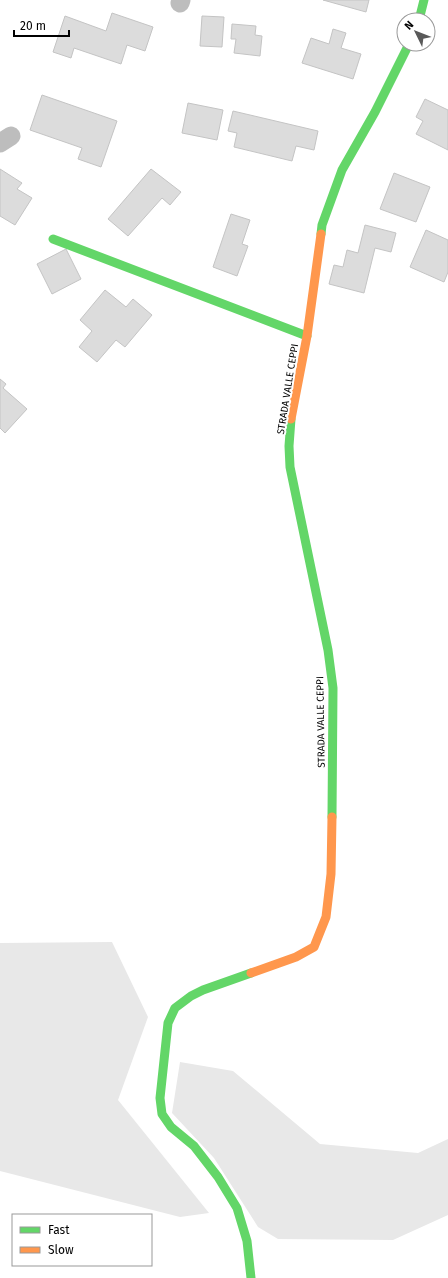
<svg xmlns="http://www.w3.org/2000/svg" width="448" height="1278" font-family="'Fira Sans',sans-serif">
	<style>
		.green { fill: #e8e8e8 }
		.building { fill: #dcdcdc; stroke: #c4c4c4 }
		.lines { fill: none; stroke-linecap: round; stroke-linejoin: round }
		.street { stroke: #bdbdbd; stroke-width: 19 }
		.fast { stroke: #63d668; stroke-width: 9 }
		.slow { stroke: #ff974d; stroke-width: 9 }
		.labels { text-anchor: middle; stroke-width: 4; stroke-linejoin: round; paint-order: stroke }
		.street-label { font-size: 10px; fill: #000; stroke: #fff }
	</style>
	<rect width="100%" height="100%" fill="#fff"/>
	<!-- green -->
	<g class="green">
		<polygon points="112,942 148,1017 118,1100 209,1213 180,1217 0,1171 0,943"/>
		<polygon points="180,1062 233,1071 320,1144 418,1153 448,1139 448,1215 393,1240 278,1239 258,1227 214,1158 172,1113"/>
	</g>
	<!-- building -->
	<g class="building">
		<polygon points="323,0 369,0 366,12"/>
		<polygon points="112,13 153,27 145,51 127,45 121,64 74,48 71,58 53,52 65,16 106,31"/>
		<polygon points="202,16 224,17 222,47 200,46"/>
		<polygon points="232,24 256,26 255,35 262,36 260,56 234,53 236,39 231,39"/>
		<polygon points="333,29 346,33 341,48 361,54 353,79 302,63 311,38 329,44"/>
		<polygon points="42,95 117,121 101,167 78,159 82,148 30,130"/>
		<polygon points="425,99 448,110 448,150 416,134 423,121 416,117"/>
		<polygon points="188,103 223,110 217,140 182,133"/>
		<polygon points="233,111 318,131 314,150 296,146 292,161 234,147 237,133 228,131"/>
		<polygon points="0,169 22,183 17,189 32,198 15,225 0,216"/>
		<polygon points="151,169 181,192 170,205 162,198 128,236 108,219"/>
		<polygon points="394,173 430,187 416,222 380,209"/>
		<polygon points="231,214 250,220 242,244 248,246 237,276 213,267"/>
		<polygon points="365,225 396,233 391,252 375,248 364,293 329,284 334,265 343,267 347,250 358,253"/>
		<polygon points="426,230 448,240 448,272 444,282 410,267"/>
		<polygon points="66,249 81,279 52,294 37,264"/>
		<polygon points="105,290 126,307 133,299 152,315 125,347 116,340 97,362 79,347 92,331 80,320"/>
		<polygon points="0,379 6,384 3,388 27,409 5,433 0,428"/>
	</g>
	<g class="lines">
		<!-- street -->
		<g class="street">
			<polyline points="180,3 181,0"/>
			<polyline points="0,143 11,136"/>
		</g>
		<!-- fast -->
		<g class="fast">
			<polyline points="419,20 424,0"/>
			<polyline points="321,234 322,225 342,170 375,112 409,44"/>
			<polyline points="53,239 307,336"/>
			<polyline points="291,419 289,446 290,467 328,650 333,688 332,817"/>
			<polyline points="251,973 203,990 191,996 175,1008 168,1023 160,1098 162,1114 171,1127 194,1146 218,1177 237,1208 247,1241 251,1278"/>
		</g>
		<!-- slow -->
		<g class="slow">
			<polyline points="291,419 307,336 321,234"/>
			<polyline points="251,973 296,957 314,947 326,917 331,874 332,817"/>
		</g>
	</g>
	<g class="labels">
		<!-- street labels -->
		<g class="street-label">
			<text transform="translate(287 389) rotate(-81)" y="4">STRADA VALLE CEPPI</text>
			<text transform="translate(320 722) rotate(-91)" y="4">STRADA VALLE CEPPI</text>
		</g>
	</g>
	<!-- legend -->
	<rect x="12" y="1214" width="140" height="52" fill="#ffffff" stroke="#999999"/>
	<rect x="20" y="1227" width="20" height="6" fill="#63d668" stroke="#999999"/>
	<text x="48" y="1234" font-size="12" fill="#000000">Fast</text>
	<rect x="20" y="1247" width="20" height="6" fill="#ff974d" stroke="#999999"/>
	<text x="48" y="1254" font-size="12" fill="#000000">Slow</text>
	<!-- north arrow -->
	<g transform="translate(416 32) rotate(313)"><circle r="19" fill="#ffffff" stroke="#999999"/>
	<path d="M0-3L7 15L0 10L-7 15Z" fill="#595959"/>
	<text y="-6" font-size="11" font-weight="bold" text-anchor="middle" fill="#000000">N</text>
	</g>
	<!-- scale -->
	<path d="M14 30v6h55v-6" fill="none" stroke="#000000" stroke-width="2"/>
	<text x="20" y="30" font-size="12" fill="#000000" stroke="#ffffff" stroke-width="3" paint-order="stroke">20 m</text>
</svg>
